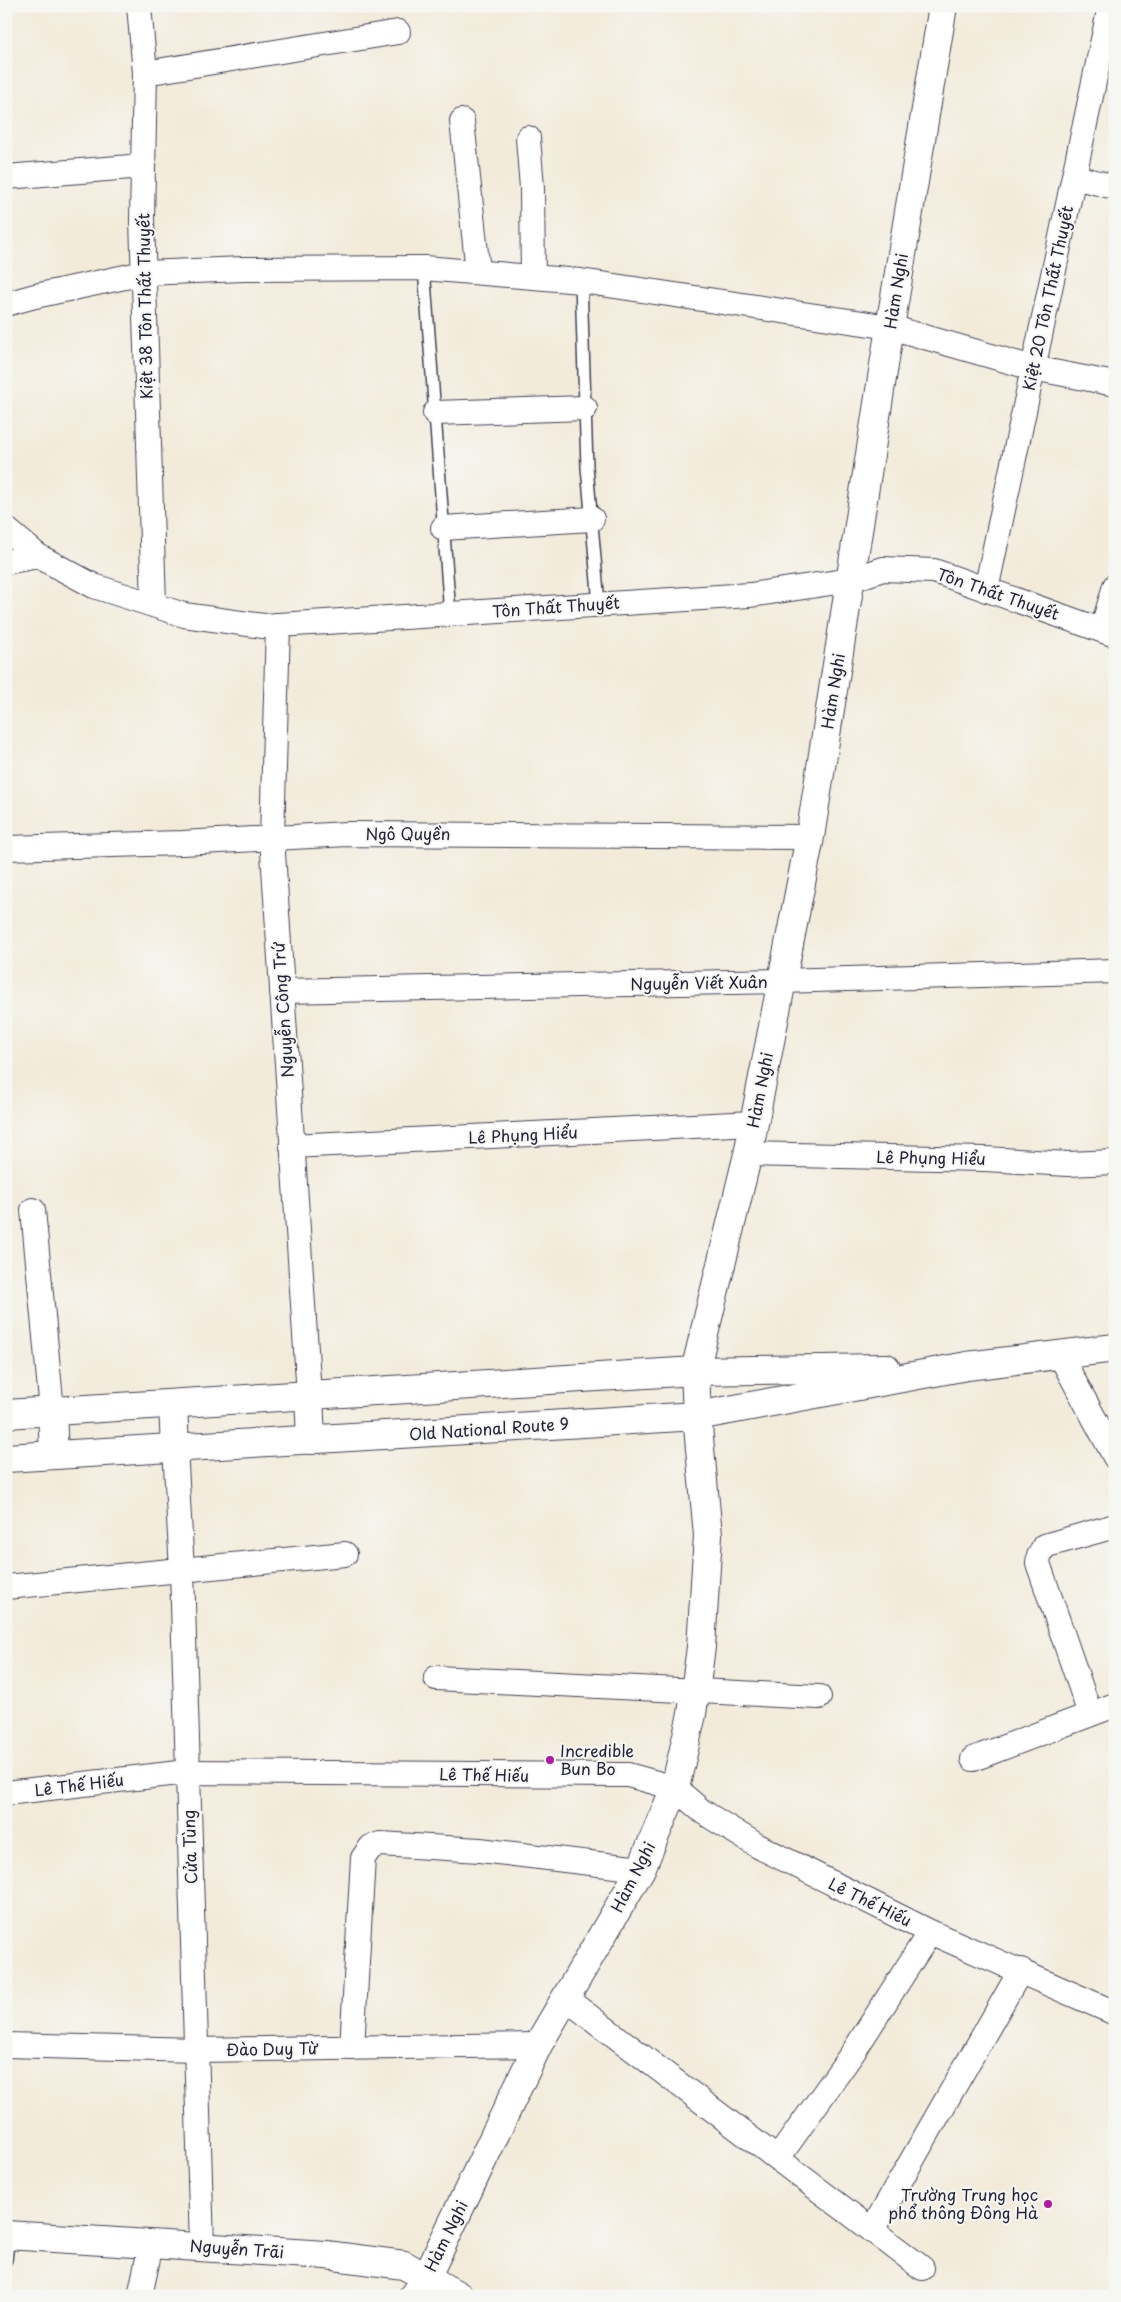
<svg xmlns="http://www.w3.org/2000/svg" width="1121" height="2302" font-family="'Playpen Sans',sans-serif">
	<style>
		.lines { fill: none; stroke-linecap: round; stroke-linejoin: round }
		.lane-casing { stroke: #414053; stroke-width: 14 }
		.street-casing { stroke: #414053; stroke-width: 26 }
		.secondary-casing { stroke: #414053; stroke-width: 30 }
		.primary-casing { stroke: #414053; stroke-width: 30 }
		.lane { stroke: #fff; stroke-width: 11 }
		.street { stroke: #fff; stroke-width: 24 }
		.secondary { stroke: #fff; stroke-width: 28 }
		.primary { stroke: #fff; stroke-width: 28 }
		.poi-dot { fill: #b5179e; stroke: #f6f6f2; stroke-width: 2 }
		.labels { text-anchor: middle; stroke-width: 4; stroke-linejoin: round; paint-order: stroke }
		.street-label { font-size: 16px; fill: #22223b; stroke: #f6f6f2 }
		.poi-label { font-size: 16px; fill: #22223b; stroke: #f6f6f2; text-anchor: start }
	</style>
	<rect width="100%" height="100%" fill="#f6f6f2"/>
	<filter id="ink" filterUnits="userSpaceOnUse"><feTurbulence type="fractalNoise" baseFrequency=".02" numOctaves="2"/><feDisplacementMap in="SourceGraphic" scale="10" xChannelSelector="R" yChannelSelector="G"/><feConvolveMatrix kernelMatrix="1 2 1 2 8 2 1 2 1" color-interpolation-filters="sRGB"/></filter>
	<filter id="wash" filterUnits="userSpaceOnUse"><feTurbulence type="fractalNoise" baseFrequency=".0096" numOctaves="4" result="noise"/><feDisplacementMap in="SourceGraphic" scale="20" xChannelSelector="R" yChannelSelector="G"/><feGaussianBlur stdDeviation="1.12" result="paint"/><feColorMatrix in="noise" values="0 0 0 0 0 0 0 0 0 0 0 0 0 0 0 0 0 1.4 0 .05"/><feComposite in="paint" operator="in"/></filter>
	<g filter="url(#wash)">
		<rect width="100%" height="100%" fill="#f3ebda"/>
	</g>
	<g filter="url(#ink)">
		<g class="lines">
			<!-- lane casing -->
			<g class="lane-casing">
				<g id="lane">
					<polyline points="424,268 450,614"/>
					<polyline points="581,281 587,467 599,604"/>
					<polyline points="6,2260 9,2235"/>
				</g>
			</g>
			<!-- street casing -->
			<g class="street-casing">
				<g id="street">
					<polyline points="139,6 145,73 142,219 154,605"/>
					<polyline points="145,73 398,32"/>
					<polyline points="462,121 478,272"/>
					<polyline points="528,138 532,188 533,277"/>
					<polyline points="6,177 143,166"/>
					<polyline points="1074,177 1115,187"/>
					<polyline points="6,304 35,296 144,273 244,269 424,268 581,281 890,327 1033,368 1115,384"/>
					<polyline points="435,413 585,408"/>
					<polyline points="443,528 592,519"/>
					<polyline points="6,529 38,556 94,586 184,615 263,626 750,595 851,580 883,569 934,571 1115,635"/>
					<polyline points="6,562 38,556"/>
					<polyline points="986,590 1108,16 1108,6"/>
					<polyline points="278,625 272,838 309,1395"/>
					<polyline points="1102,630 1115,586"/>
					<polyline points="6,848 182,843 347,834 810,837"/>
					<polyline points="282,991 781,981 1115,971"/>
					<polyline points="292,1146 753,1123"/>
					<polyline points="748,1154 985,1159 1068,1164 1115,1162"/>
					<polyline points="33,1210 52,1411"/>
					<polyline points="1060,1355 1115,1457"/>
					<polyline points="175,1448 182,1570 202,2247"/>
					<polyline points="6,1587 345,1554"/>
					<polyline points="436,1678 819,1697"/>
					<polyline points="1090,1714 1038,1563 1039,1556 1044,1546 1115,1526"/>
					<polyline points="973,1759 1115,1705"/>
					<polyline points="6,1793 187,1772 628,1775 675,1788 703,1812 758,1846 930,1932 1115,2013"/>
					<polyline points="565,1998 922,2268"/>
					<polyline points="6,2045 196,2050 538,2045"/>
					<polyline points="352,2048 363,1858 371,1847 380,1844 480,1850 641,1869"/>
					<polyline points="778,2158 854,2051 930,1932"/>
					<polyline points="872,2230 1021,1970"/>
					<polyline points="140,2296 151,2244"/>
				</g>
			</g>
			<!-- secondary casing -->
			<g class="secondary-casing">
				<g id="secondary">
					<polyline points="695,1371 748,1154 810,837 890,327 943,6"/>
					<polyline points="6,2235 326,2255 404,2265 459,2296"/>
					<polyline points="413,2296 426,2278 538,2045 641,1869 675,1788 692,1714 701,1647 708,1535 697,1416"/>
				</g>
			</g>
			<!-- primary casing -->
			<g class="primary-casing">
				<g id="primary">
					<polyline points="695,1371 697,1416"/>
					<polyline points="309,1395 311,1440"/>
					<polyline points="173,1404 175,1448"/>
					<polyline points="52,1411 54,1455"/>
					<polyline points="6,1414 695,1371 886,1368"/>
					<polyline points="6,1458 697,1416 967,1366 1115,1348"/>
				</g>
			</g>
			<!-- lane -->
			<use href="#lane" class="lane"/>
			<!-- street -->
			<use href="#street" class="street"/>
			<!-- secondary -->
			<use href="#secondary" class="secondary"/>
			<!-- primary -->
			<use href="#primary" class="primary"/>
		</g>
	</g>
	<!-- markers -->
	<g class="poi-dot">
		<circle cx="550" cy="1760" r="5"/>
		<circle cx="1048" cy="2204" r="5"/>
	</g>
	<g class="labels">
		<!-- street labels -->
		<g class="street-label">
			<text transform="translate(896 291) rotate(-81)" y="6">Hàm Nghi</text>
			<text transform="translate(1048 298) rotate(-78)" y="6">Kiệt 20 Tôn Thất Thuyết</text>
			<text transform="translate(145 306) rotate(-91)" y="6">Kiệt 38 Tôn Thất Thuyết</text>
			<text transform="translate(998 594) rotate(19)" y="6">Tôn Thất Thuyết</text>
			<text transform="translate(556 607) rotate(-4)" y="6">Tôn Thất Thuyết</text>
			<text transform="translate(833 691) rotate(-81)" y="6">Hàm Nghi</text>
			<text x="408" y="840">Ngô Quyền</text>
			<text transform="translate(699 983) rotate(-1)" y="6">Nguyễn Viết Xuân</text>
			<text transform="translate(283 1010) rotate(-94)" y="6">Nguyễn Công Trứ</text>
			<text transform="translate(760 1090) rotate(-79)" y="6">Hàm Nghi</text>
			<text transform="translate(523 1135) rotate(-3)" y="6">Lê Phụng Hiểu</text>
			<text transform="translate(931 1158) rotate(1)" y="6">Lê Phụng Hiểu</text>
			<text transform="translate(489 1429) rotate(-4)" y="6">Old National Route 9</text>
			<text transform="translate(484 1775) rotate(1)" y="6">Lê Thế Hiếu</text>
			<text transform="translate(79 1785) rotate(-7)" y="6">Lê Thế Hiếu</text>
			<text transform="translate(190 1847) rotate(-92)" y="6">Cửa Tùng</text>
			<text transform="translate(633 1877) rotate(-63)" y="6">Hàm Nghi</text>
			<text transform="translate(870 1902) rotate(26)" y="6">Lê Thế Hiếu</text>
			<text transform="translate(272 2049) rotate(-1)" y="6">Đào Duy Từ</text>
			<text transform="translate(446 2236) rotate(-64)" y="6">Hàm Nghi</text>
			<text transform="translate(237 2249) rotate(4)" y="6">Nguyễn Trãi</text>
		</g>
		<!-- poi labels -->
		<g class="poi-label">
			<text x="560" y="1757">Incredible<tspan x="560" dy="18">Bun Bo</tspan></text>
			<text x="1038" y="2201" text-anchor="end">Trường Trung học<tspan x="1038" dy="18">phổ thông Đông Hà</tspan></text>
		</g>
	</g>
	<!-- margin -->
	<rect width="1121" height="2302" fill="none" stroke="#f6f6f2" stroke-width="25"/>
</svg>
